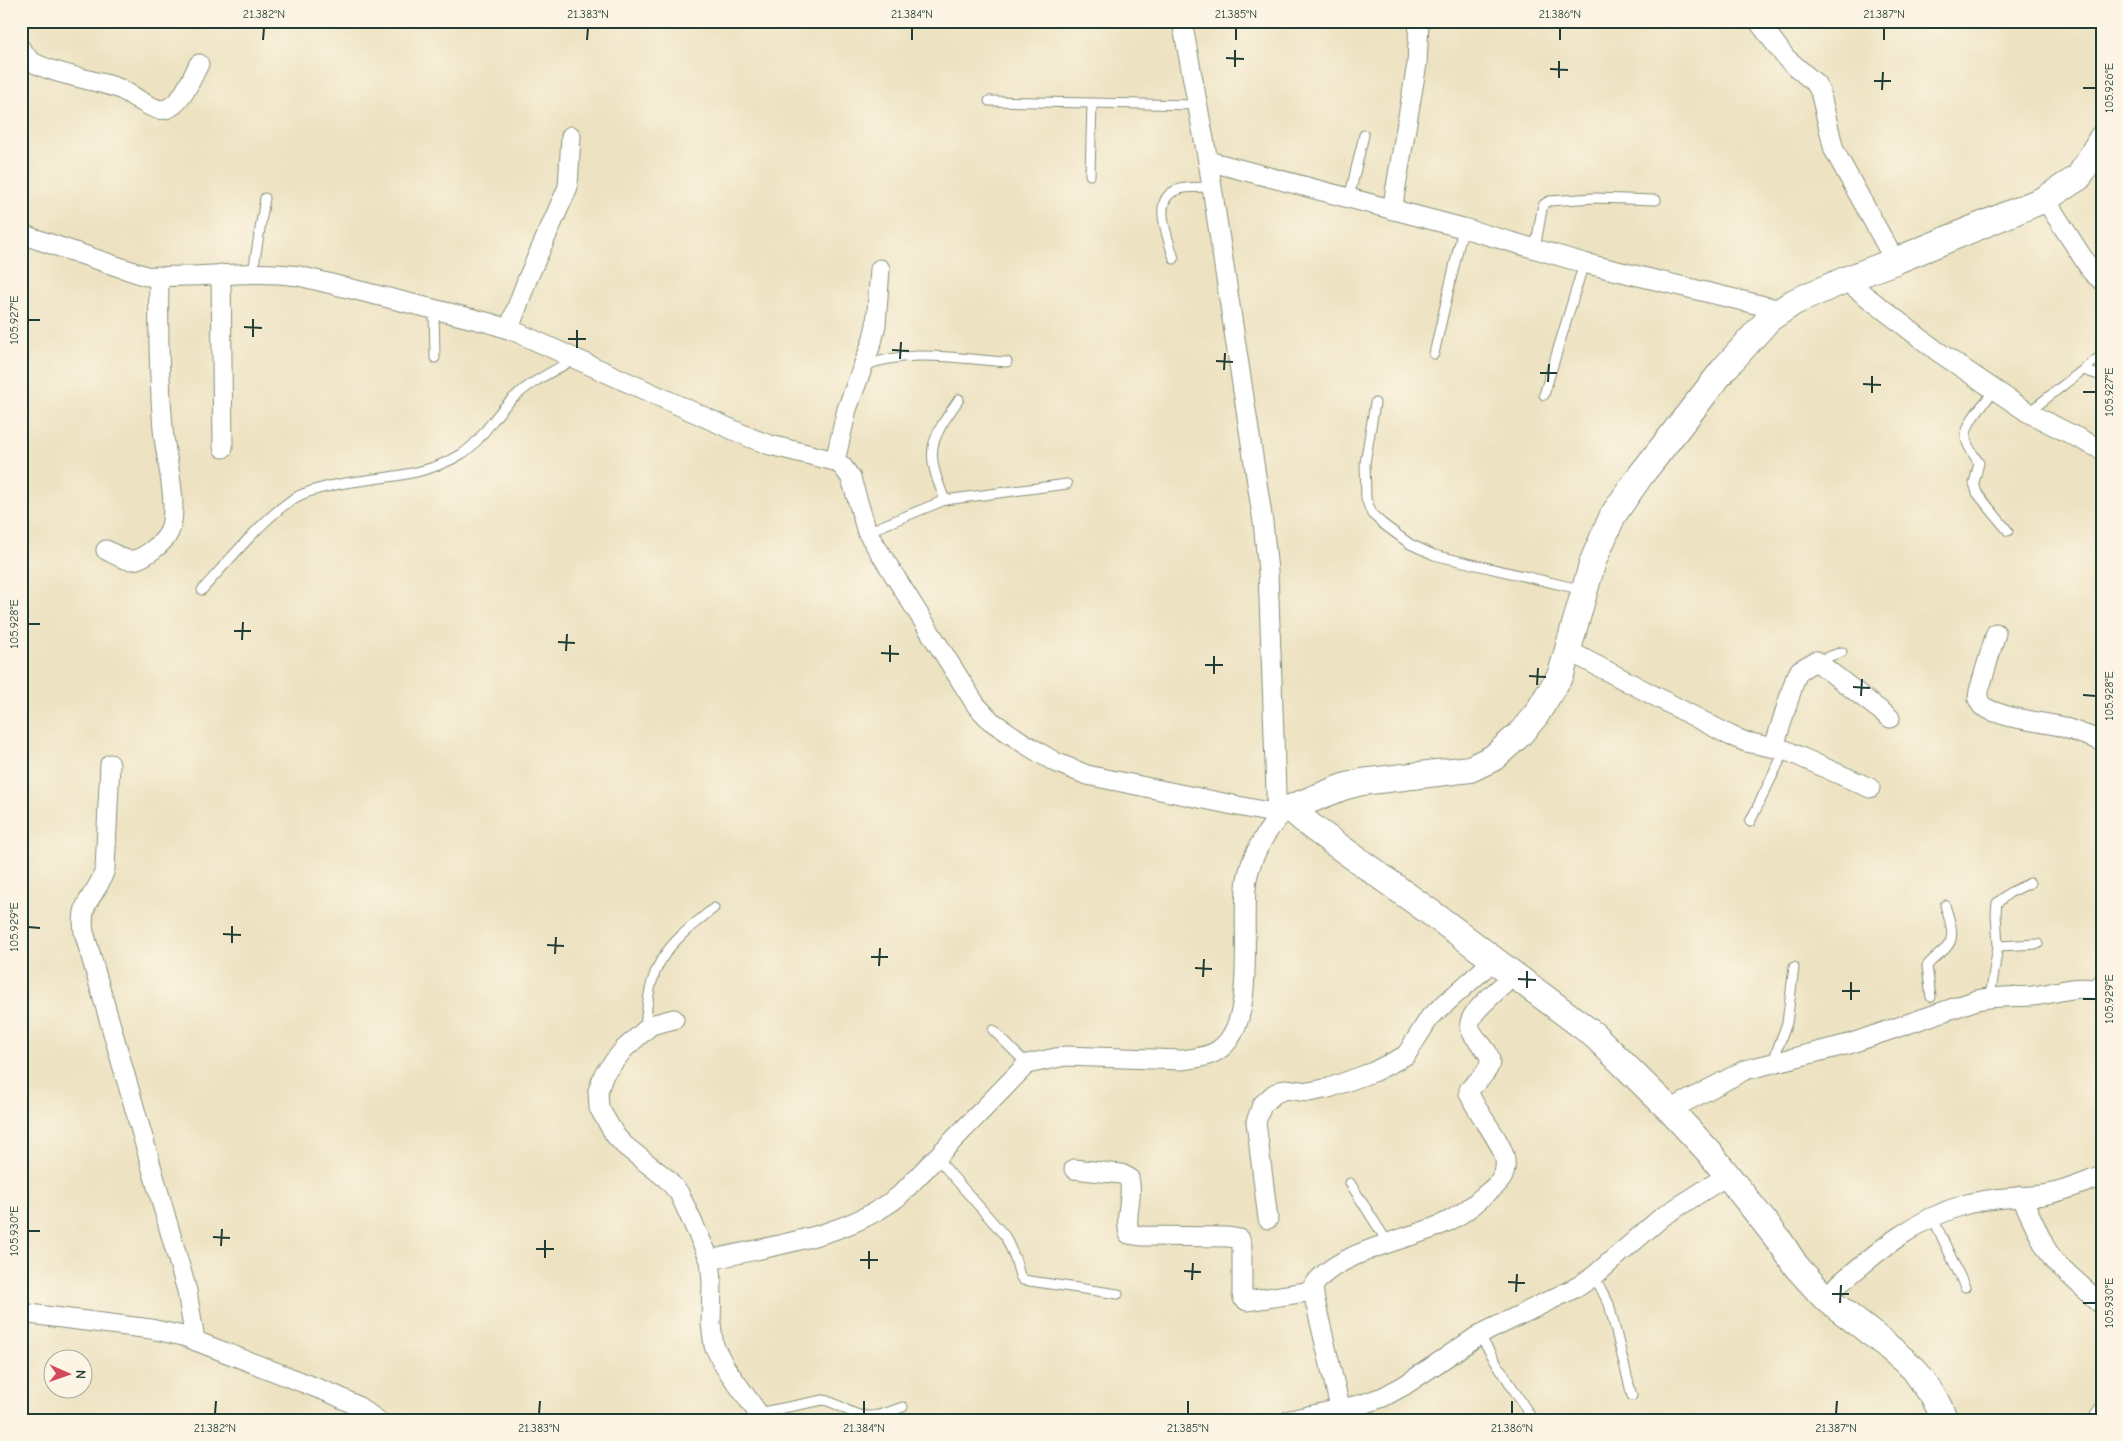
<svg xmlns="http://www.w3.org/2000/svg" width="2123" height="1441" font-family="'Comic Neue',sans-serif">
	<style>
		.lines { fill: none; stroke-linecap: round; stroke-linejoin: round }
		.lane-casing { stroke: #86907a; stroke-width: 11 }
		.street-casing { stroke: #86907a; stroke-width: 21 }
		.secondary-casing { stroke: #86907a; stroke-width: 28 }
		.lane { stroke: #fff; stroke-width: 9 }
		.street { stroke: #fff; stroke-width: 19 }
		.secondary { stroke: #fff; stroke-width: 26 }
		.ticks { fill: none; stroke: #1f3d34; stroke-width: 2 }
		.neatline { fill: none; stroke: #1f3d34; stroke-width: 2 }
		.ticks-label { font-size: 12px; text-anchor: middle; fill: #1f3d34 }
	</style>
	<rect width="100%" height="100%" fill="#fcf5e5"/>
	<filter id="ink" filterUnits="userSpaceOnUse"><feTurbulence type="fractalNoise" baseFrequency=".02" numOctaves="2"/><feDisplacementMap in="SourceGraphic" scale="10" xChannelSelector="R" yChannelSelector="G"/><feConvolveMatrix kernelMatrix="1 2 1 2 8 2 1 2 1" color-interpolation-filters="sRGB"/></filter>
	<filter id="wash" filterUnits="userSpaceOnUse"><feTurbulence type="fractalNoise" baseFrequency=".0096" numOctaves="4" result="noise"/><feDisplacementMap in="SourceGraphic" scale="20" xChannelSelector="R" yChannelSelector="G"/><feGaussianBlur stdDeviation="1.12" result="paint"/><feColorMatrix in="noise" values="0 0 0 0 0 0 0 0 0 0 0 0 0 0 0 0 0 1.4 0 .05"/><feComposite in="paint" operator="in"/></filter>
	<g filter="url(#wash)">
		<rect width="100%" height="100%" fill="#ede2c1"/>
	</g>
	<g filter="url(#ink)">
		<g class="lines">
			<!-- lane casing -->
			<g class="lane-casing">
				<g id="lane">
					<polyline points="989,101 1198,105"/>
					<polyline points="1090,175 1092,103"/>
					<polyline points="1349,198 1364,135"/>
					<polyline points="1535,249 1542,209 1544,204 1549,201 1594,198 1656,200"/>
					<path d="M1174,259C1169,239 1150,199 1177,190C1187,186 1201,188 1212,187"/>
					<polyline points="253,272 265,198"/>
					<polyline points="434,310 435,358"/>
					<polyline points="1434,354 1463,228"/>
					<path d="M864,366C909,348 960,359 1007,362"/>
					<polyline points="2083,370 2102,376"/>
					<path d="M1995,390C1986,402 1965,421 1966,438C1967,447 1974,455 1979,463L1974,483L1977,493L2008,531"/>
					<polyline points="1544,395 1584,263"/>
					<polyline points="1375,403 1365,463 1366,499 1372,514 1383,524 1410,544 1434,555 1583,590"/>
					<polyline points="2029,412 2102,355"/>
					<path d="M945,500C939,484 930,465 933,447C936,430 950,413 959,399"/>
					<polyline points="867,532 945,500 1067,484"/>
					<path d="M202,590C225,565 274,505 303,494C355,474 411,484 460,455C479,444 491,421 506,405C525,385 551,372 575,359"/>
					<polyline points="1816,661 1842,652"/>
					<polyline points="1750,822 1785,750"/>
					<polyline points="1998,946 2038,944"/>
					<polyline points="2090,987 2102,977"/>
					<path d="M1931,997L1927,966C1932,959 1939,955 1945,949C1958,937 1949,920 1945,905"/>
					<polyline points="1990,997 1998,946 1996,913 1997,903 2009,893 2030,883"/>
					<path d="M645,1030C649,963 663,948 714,908"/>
					<polyline points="993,1030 1027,1064"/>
					<polyline points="1773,1061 1787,1023 1794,967"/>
					<polyline points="936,1157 1005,1236 1015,1258 1020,1276 1023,1280 1118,1294"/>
					<polyline points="1350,1183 1388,1243"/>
					<polyline points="1932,1216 1965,1287"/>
					<polyline points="1594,1276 1609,1304 1632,1396"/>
					<polyline points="1479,1335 1533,1420"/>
					<path d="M758,1413L823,1400C836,1402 844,1410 856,1414C872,1420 888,1412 903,1407"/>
					<polyline points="2092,1420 2102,1405"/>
				</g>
			</g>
			<!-- street casing -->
			<g class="street-casing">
				<g id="street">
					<polyline points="1182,21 1208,161 1263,522 1268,571 1277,819"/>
					<polyline points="1758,21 1786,58 1816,84 1820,91 1834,150 1895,261"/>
					<path d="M21,49C24,53 27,58 31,61C48,73 95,80 118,88C131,93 153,113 166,109C182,104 191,79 199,64"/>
					<polyline points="1208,161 1463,228 1584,263 1781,310"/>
					<polyline points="2045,199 2092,272 2102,281"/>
					<polyline points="1392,210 1417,64 1419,21"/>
					<path d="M21,234L146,276C197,279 248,269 299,276L490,323L514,331L751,438L770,445L835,461L843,467L851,478L867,532L976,705L991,721L1025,744L1055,762L1087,775L1277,814"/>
					<polyline points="221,274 223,448"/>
					<polyline points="1845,280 1937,351 2029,413 2102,450"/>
					<polyline points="509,329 527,280 568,187 571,136"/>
					<polyline points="835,461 847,409 872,342 876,325 880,269"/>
					<path d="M106,550C113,553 123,560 130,560C142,561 165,542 169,532C180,507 165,456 163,429C159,378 158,328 159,276"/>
					<polyline points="1996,633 1979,691 1978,699 1982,706 1992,711 2010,717 2060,726 2102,741"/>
					<polyline points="1569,651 1731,736 1746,742 1785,750 1870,788"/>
					<polyline points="1774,747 1795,679 1800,670 1816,661 1890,718"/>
					<path d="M110,764L105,869C97,898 79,898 84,932L187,1291L195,1340"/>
					<polyline points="674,1019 651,1025 624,1049 604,1074 598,1091 599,1108 615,1135 624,1145 667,1179 679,1193 710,1260 712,1282 711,1324 714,1346 725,1367 763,1420"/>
					<path d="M1670,1110L1745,1070L1849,1044L1977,1000C1995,996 2013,997 2032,996C2056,994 2078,983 2102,991"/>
					<path d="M1074,1169L1121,1174L1129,1178C1134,1196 1124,1215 1129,1234L1143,1236L1228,1237L1240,1239L1242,1245V1294L1243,1298L1247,1301L1313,1291"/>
					<polyline points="2021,1196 2044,1245 2054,1261 2102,1305"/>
					<polyline points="1268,1219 1256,1122 1262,1105 1274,1094 1285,1089 1309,1092 1329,1088 1373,1072 1395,1061 1406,1055 1430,1017 1494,960"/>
					<path d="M710,1260C773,1245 847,1237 899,1196L1027,1064L1065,1056L1182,1060C1194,1058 1211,1057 1221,1048C1258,1019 1240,923 1247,879C1250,863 1257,848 1266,834C1273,824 1279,815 1289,809"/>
					<path d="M1824,1297C1867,1261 1908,1221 1964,1205C1990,1197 2017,1198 2043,1195C2064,1192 2083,1183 2102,1176"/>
					<polyline points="21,1313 151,1329 183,1336 335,1395 359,1407 377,1420"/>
					<polyline points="1290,1420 1363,1404 1383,1397 1405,1385 1479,1335 1579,1286 1594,1276 1662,1217 1728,1175"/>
					<path d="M1343,1420L1315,1301L1313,1287C1332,1254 1405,1240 1438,1226C1456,1219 1472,1207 1486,1194C1498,1184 1507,1178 1505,1160C1502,1140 1477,1114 1469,1093V1090C1475,1083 1486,1075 1489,1066C1496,1048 1463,1037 1471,1019C1476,1007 1504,985 1514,975"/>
				</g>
			</g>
			<!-- secondary casing -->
			<g class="secondary-casing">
				<polyline id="secondary" points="1945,1420 1935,1399 1914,1369 1885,1344 1824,1297 1796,1266 1781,1243 1709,1152 1670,1110 1594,1035 1445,923 1312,827 1290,808 1343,787 1362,782 1470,769 1493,758 1519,735 1536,715 1561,674 1593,561 1613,515 1640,476 1724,369 1769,319 1794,302 1845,280 1895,261 2045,199 2079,177 2102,138"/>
			</g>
			<!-- lane -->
			<use href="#lane" class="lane"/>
			<!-- street -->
			<use href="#street" class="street"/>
			<!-- secondary -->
			<use href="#secondary" class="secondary"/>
		</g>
	</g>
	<!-- ticks -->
	<path class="ticks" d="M263,40L264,28M587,40L588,28M912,40V28M1236,40V28M1560,40V28M1884,40V28M1226,58L1244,59M1235,67V50M1550,69L1568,70M1559,78V61M1874,81H1891M2083,88H2096M1882,90L1883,72M28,320H40M244,327L262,328M253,337V319M568,339H586M577,348V330M892,350L909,351M900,359L901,342M1216,361L1233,362M1224,370L1225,353M1540,373H1557M1548,382L1549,364M1863,384L1881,385M2083,392H2096M1872,393V376M28,624H40M234,631H251M242,640L243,622M558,642L575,643M566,651L567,634M881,653L899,654M890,662V645M1205,665H1223M1214,674V656M1529,676L1546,677M1537,685L1538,668M1853,687L1870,688M2083,695L2096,696M1861,696L1862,679M28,927L40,928M223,934L241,935M232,943V926M547,945L564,946M555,954L556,937M871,957H888M879,966L880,948M1195,968L1212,969M1203,977L1204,959M1518,979L1536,980M1527,988V971M1842,991H1860M2083,999H2096M1851,1000V982M28,1231H40M213,1237L230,1238M221,1246L222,1229M536,1249H554M545,1258V1240M860,1260H878M869,1269V1251M1184,1271L1201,1272M1192,1280L1193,1263M1508,1282L1525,1283M1516,1292L1517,1274M1832,1294H1849M1840,1303L1841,1285M2083,1303H2096M215,1414L216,1401M539,1414L540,1401M864,1414V1401M1188,1414V1401M1512,1414V1401M1836,1414L1837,1401"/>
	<!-- margin -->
	<rect width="2123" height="1441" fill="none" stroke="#fcf5e5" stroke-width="55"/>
	<!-- north arrow -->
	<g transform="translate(68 1374) rotate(92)"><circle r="24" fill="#fcf5e5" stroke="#a4ab9e"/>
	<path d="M0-4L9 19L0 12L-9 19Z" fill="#d1495b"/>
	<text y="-8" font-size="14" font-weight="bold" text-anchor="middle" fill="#1f3d34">N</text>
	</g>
	<rect x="28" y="28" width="2068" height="1386" class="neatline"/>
	<g class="ticks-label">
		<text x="264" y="18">21.382°N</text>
		<text x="588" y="18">21.383°N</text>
		<text x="912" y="18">21.384°N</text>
		<text x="1236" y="18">21.385°N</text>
		<text x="1560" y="18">21.386°N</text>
		<text x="1884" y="18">21.387°N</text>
		<text transform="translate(2109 88) rotate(-90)" y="4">105.926°E</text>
		<text transform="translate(14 320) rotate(-90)" y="4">105.927°E</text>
		<text transform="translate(2109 392) rotate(-90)" y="4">105.927°E</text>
		<text transform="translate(14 624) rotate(-90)" y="4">105.928°E</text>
		<text transform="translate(2109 696) rotate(-90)" y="4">105.928°E</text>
		<text transform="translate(14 927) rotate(-90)" y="4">105.929°E</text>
		<text transform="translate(2109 999) rotate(-90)" y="4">105.929°E</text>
		<text transform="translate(14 1231) rotate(-90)" y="4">105.930°E</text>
		<text transform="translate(2109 1303) rotate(-90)" y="4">105.930°E</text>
		<text x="215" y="1432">21.382°N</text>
		<text x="539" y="1432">21.383°N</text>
		<text x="864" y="1432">21.384°N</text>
		<text x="1188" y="1432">21.385°N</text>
		<text x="1512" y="1432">21.386°N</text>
		<text x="1836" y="1432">21.387°N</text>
	</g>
</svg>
